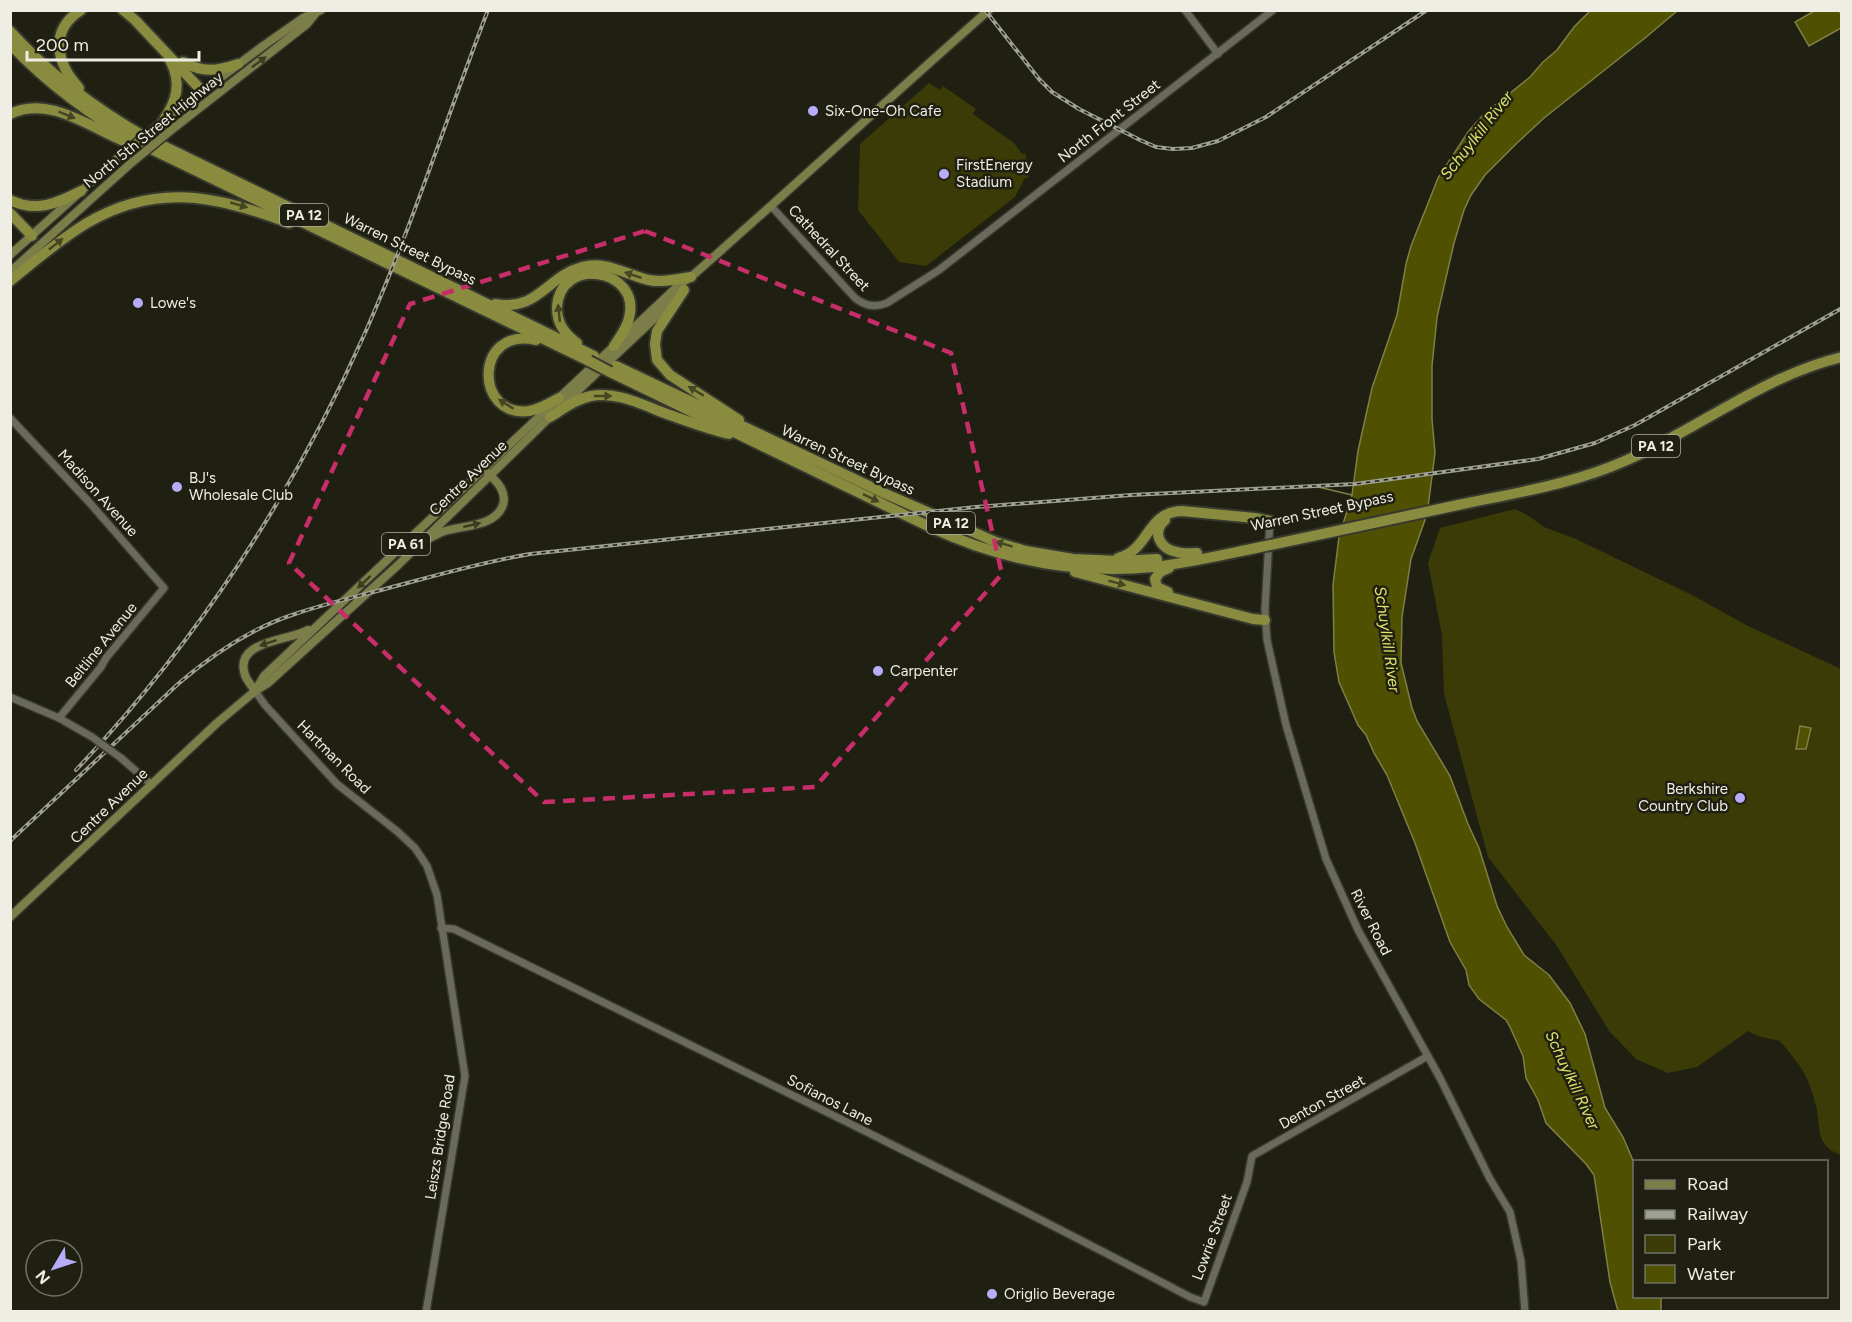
<svg xmlns="http://www.w3.org/2000/svg" width="1852" height="1322" font-family="Figtree,sans-serif">
	<style>
		.green { fill: #3b3b07 }
		.water { fill: #505001; stroke: #7f7f45; stroke-width: 1.5 }
		.lines { fill: none; stroke-linecap: round; stroke-linejoin: round }
		.stream { stroke: #7f7f45; stroke-width: 1.5 }
		.minor-casing { stroke: #37382e; stroke-width: 10 }
		.major-casing { stroke: #37382e; stroke-width: 11 }
		.highway-casing { stroke: #37382e; stroke-width: 14 }
		.minor { stroke: #696a59; stroke-width: 7 }
		.major { stroke: #7c7e49; stroke-width: 8 }
		.highway { stroke: #898b3f; stroke-width: 10 }
		.rail-casing { stroke: #9fa094; stroke-width: 4 }
		.rail { stroke: #1f2011; stroke-width: 1.5; stroke-dasharray: 4.5; stroke-linecap: butt }
		.minor-bridge-casing { stroke: #37382e; stroke-width: 10; stroke-linecap: butt }
		.major-bridge-casing { stroke: #37382e; stroke-width: 11; stroke-linecap: butt }
		.highway-bridge-casing { stroke: #37382e; stroke-width: 14; stroke-linecap: butt }
		.minor-bridge { stroke: #696a59; stroke-width: 7 }
		.major-bridge { stroke: #7c7e49; stroke-width: 8 }
		.highway-bridge { stroke: #898b3f; stroke-width: 10 }
		.oneway { fill: #3b3c22 }
		.oneway2 { fill: #444521 }
		.marked { fill: none; stroke: #c62d69; stroke-width: 4.5; stroke-dasharray: 12 8; stroke-linejoin: round }
		.poi-dot { fill: #b6acf8; stroke: #1f2011; stroke-width: 2 }
		.labels { text-anchor: middle; stroke-width: 5; stroke-linejoin: round; paint-order: stroke }
		.shield { fill: #1f2011; stroke: #b0b0a5; stroke-width: 1.5 }
		.shield-label { font-size: 14px; font-weight: bold; fill: #eeeee4 }
		.poi-label { font-size: 15px; fill: #eeeee4; stroke: #1f2011; text-anchor: start }
		.street-label { font-size: 15px; fill: #eeeee4; stroke: #1f2011 }
		.water-label { font-size: 16px; font-style: italic; fill: #e0e36a; stroke: #1f2011 }
	</style>
	<rect width="100%" height="100%" fill="#1f2011"/>
	<!-- green -->
	<g class="green">
		<polygon points="929,83 940,90 943,86 976,109 973,114 1014,143 1022,154 1025,153 1029,167 1028,178 1025,178 1015,197 926,266 899,262 858,210 860,144"/>
		<path d="M1515,509L1529,516L1544,527L1576,539L1696,597L1748,626L1841,669V1155C1817,1146 1820,1132 1817,1110C1815,1101 1811,1088 1807,1079C1801,1065 1789,1052 1780,1041L1758,1036L1748,1031L1697,1067L1668,1073L1636,1059L1609,1031L1557,946L1488,857L1444,694L1442,635L1428,563L1440,528Z"/>
	</g>
	<!-- water -->
	<g class="water">
		<polygon points="1816,10 1839,11 1841,14 1841,28 1809,46 1795,22"/>
		<polygon points="1590,11 1677,11 1645,38 1544,118 1517,143 1485,175 1471,195 1464,210 1454,243 1437,317 1432,366 1432,419 1435,453 1428,507 1425,520 1411,559 1402,617 1401,663 1412,708 1417,721 1450,776 1468,824 1479,848 1497,906 1507,927 1524,955 1549,975 1570,1003 1585,1034 1605,1108 1623,1137 1634,1163 1634,1296 1661,1297 1661,1311 1618,1311 1610,1282 1594,1175 1586,1164 1546,1123 1538,1100 1526,1078 1523,1056 1510,1027 1506,1020 1479,999 1469,985 1466,970 1450,942 1415,843 1387,775 1374,753 1366,735 1358,725 1339,682 1334,652 1333,585 1339,537 1352,495 1358,451 1372,388 1397,315 1406,264 1411,246 1438,178 1468,132 1483,115 1530,77 1543,62 1557,50 1574,27"/>
		<polygon points="1800,726 1811,728 1806,749 1796,749"/>
	</g>
	<g class="lines">
		<!-- stream -->
		<polyline class="stream" points="1314,486 1352,495"/>
		<!-- minor casing -->
		<g class="minor-casing">
			<g id="minor">
				<polyline points="1185,10 1218,54"/>
				<path d="M771,206L855,298C865,306 875,308 887,303L939,270L1273,10"/>
				<polyline points="10,418 89,502 164,588 106,658 101,667 59,718"/>
				<polyline points="1270,521 1265,609 1267,640 1286,725 1326,859 1358,930 1440,1078 1490,1179 1510,1212 1521,1261 1525,1312"/>
				<polyline points="255,691 265,705 337,784 398,832 415,848 427,866 437,895 465,1076 426,1312"/>
				<polyline points="10,697 59,718 92,737"/>
				<polyline points="121,758 152,785"/>
				<path d="M441,928L454,929C700,1050 947,1169 1190,1297L1204,1302L1247,1182L1252,1156L1428,1056"/>
			</g>
		</g>
		<!-- major casing -->
		<g class="major-casing">
			<g id="major">
				<polyline points="168,117 263,46 303,18 321,10"/>
				<polyline points="175,127 307,24 315,14"/>
				<polyline points="10,255 118,158"/>
				<polyline points="10,272 130,164"/>
				<path d="M428,539C434,536 439,533 445,531C464,525 495,527 503,505C507,491 497,482 488,473"/>
				<path d="M255,691L264,676L679,285L691,277C791,189 889,98 989,10"/>
				<path d="M255,691C252,686 247,681 245,675C233,640 290,641 308,630"/>
				<polyline points="10,917 217,723 255,691 268,683 397,566 550,417 675,299"/>
			</g>
		</g>
		<!-- highway casing -->
		<g class="highway-casing">
			<g id="highway">
				<polyline points="123,10 135,20 202,91"/>
				<path d="M10,31C50,75 96,109 147,138L594,356"/>
				<path d="M10,44C49,85 94,118 143,145L589,361"/>
				<path d="M183,62C203,73 218,71 238,64"/>
				<path d="M79,88C57,64 48,31 81,10"/>
				<path d="M10,114C49,95 89,127 124,141"/>
				<path d="M163,121C177,101 182,83 170,60"/>
				<path d="M10,200C36,213 58,203 81,191"/>
				<polyline points="10,213 32,236"/>
				<path d="M10,281C35,261 60,239 87,223C157,182 218,196 289,223"/>
				<polyline points="684,290 657,331 655,344 657,360 670,375 739,420"/>
				<path d="M495,304C538,312 547,276 582,267C605,260 627,275 649,280C663,283 677,279 691,277"/>
				<path d="M536,340C474,326 474,418 529,411C540,409 550,403 559,398"/>
				<path d="M577,343C565,334 557,324 557,308C559,255 642,268 629,318C627,328 620,337 614,346"/>
				<polyline points="616,366 886,494 996,542 1026,551 1073,559 1119,561 1157,559"/>
				<path d="M610,372L930,527C1001,560 1075,575 1153,567C1188,563 1222,555 1256,548"/>
				<path d="M550,417C563,409 576,399 591,396C617,391 643,405 667,414C687,421 708,429 729,434"/>
				<path d="M1458,505C1515,493 1574,484 1627,460C1700,428 1763,376 1842,357"/>
				<path d="M1165,520C1151,532 1160,549 1177,552C1183,554 1190,553 1197,553"/>
				<path d="M1118,558C1150,550 1146,512 1182,511L1255,518L1270,521"/>
				<polyline points="1075,572 1253,619 1265,620"/>
				<polyline points="1168,592 1157,587 1155,579 1160,572 1169,568"/>
			</g>
		</g>
		<!-- minor -->
		<use href="#minor" class="minor"/>
		<!-- major -->
		<use href="#major" class="major"/>
		<!-- highway -->
		<use href="#highway" class="highway"/>
		<!-- rail casing -->
		<g class="rail-casing">
			<g id="rail">
				<polyline points="985,10 1039,79 1052,92 1079,109 1140,140 1156,147 1173,149 1192,148 1218,141 1266,117 1427,10"/>
				<path d="M76,770C196,643 294,493 365,333C411,229 447,117 488,10"/>
				<path d="M10,841L178,684C213,654 251,628 295,614C327,603 360,596 392,587C438,575 483,562 530,554L976,507L1131,495L1355,484L1538,459L1595,443L1635,425L1842,308"/>
			</g>
		</g>
		<!-- rail -->
		<use href="#rail" class="rail"/>
		<!-- minor-bridge casing -->
		<g class="minor-bridge-casing">
			<polyline id="minor-bridge" points="92,737 121,758"/>
		</g>
		<!-- major-bridge casing -->
		<g class="major-bridge-casing">
			<g id="major-bridge">
				<polyline points="118,158 163,121"/>
				<polyline points="130,164 175,127"/>
			</g>
		</g>
		<!-- highway-bridge casing -->
		<g class="highway-bridge-casing">
			<g id="highway-bridge">
				<polyline points="589,361 610,372"/>
				<polyline points="1256,548 1458,505"/>
			</g>
		</g>
		<!-- minor-bridge -->
		<use href="#minor-bridge" class="minor-bridge"/>
		<!-- major-bridge -->
		<use href="#major-bridge" class="major-bridge"/>
		<!-- highway-bridge -->
		<use href="#highway-bridge" class="highway-bridge"/>
	</g>
	<!-- one-way arrows -->
	<defs><path id="oneway-solid" d="M-6-.8H1V-3.2L6.5 0L1 3.2V.8H-6Z" transform="scale(1.5)"/></defs>
	<g class="oneway">
		<use href="#oneway-solid" transform="translate(259 62) rotate(-37)"/>
		<use href="#oneway-solid" transform="translate(472 525) rotate(-13)"/>
		<use href="#oneway-solid" transform="translate(364 582) rotate(137)"/>
		<use href="#oneway-solid" transform="translate(268 643) rotate(162)"/>
	</g>
	<g class="oneway2">
		<use href="#oneway-solid" transform="translate(67 115) rotate(22)"/>
		<use href="#oneway-solid" transform="translate(239 205) rotate(16)"/>
		<use href="#oneway-solid" transform="translate(56 244) rotate(-38)"/>
		<use href="#oneway-solid" transform="translate(633 275) rotate(-162)"/>
		<use href="#oneway-solid" transform="translate(559 313) rotate(-96)"/>
		<use href="#oneway-solid" transform="translate(696 391) rotate(-149)"/>
		<use href="#oneway-solid" transform="translate(603 396)"/>
		<use href="#oneway-solid" transform="translate(506 404) rotate(-148)"/>
		<use href="#oneway-solid" transform="translate(871 498) rotate(26)"/>
		<use href="#oneway-solid" transform="translate(1004 544) rotate(-163)"/>
		<use href="#oneway-solid" transform="translate(1117 583) rotate(15)"/>
	</g>
	<!-- marked area -->
	<path class="marked" d="M645,231L951,353L1002,574L815,787L544,802L289,563L410,304Z"/>
	<!-- markers -->
	<g class="poi-dot">
		<circle cx="813" cy="111" r="6"/>
		<circle cx="944" cy="174" r="6"/>
		<circle cx="138" cy="303" r="6"/>
		<circle cx="177" cy="487" r="6"/>
		<circle cx="878" cy="671" r="6"/>
		<circle cx="1740" cy="798" r="6"/>
		<circle cx="992" cy="1294" r="6"/>
	</g>
	<g class="labels">
		<!-- shield labels -->
		<g class="shield">
			<rect x="280" y="204" width="48" height="22" rx="4.5"/>
			<rect x="1632" y="435" width="48" height="22" rx="4.5"/>
			<rect x="927" y="512" width="48" height="22" rx="4.5"/>
			<rect x="382" y="533" width="48" height="22" rx="4.5"/>
		</g>
		<g class="shield-label">
			<text x="304" y="220">PA 12</text>
			<text x="1656" y="451">PA 12</text>
			<text x="951" y="528">PA 12</text>
			<text x="406" y="549">PA 61</text>
		</g>
		<!-- poi labels -->
		<g class="poi-label">
			<text x="825" y="116">Six-One-Oh Cafe</text>
			<text x="956" y="170">FirstEnergy<tspan x="956" dy="17">Stadium</tspan></text>
			<text x="150" y="308">Lowe's</text>
			<text x="189" y="483">BJ's<tspan x="189" dy="17">Wholesale Club</tspan></text>
			<text x="890" y="676">Carpenter</text>
			<text x="1728" y="794" text-anchor="end">Berkshire<tspan x="1728" dy="17">Country Club</tspan></text>
			<text x="1004" y="1299">Origlio Beverage</text>
		</g>
		<!-- street labels -->
		<g class="street-label">
			<text transform="translate(1109 121) rotate(-38)" y="5">North Front Street</text>
			<text transform="translate(153 130) rotate(-39)" y="5">North 5th Street Highway</text>
			<text transform="translate(829 248) rotate(47)" y="5">Cathedral Street</text>
			<text transform="translate(410 249) rotate(26)" y="5">Warren Street Bypass</text>
			<text transform="translate(848 460) rotate(25)" y="5">Warren Street Bypass</text>
			<text transform="translate(468 478) rotate(-44)" y="5">Centre Avenue</text>
			<text transform="translate(98 493) rotate(48)" y="5">Madison Avenue</text>
			<text transform="translate(1322 511) rotate(-12)" y="5">Warren Street Bypass</text>
			<text transform="translate(101 645) rotate(-51)" y="5">Beltline Avenue</text>
			<text transform="translate(334 757) rotate(45)" y="5">Hartman Road</text>
			<text transform="translate(109 806) rotate(-44)" y="5">Centre Avenue</text>
			<text transform="translate(1371 922) rotate(63)" y="5">River Road</text>
			<text transform="translate(830 1100) rotate(27)" y="5">Sofianos Lane</text>
			<text transform="translate(1322 1102) rotate(-29)" y="5">Denton Street</text>
			<text transform="translate(440 1137) rotate(-81)" y="5">Leiszs Bridge Road</text>
			<text transform="translate(1212 1237) rotate(-70)" y="5">Lowrie Street</text>
		</g>
		<!-- water labels -->
		<g class="water-label">
			<text transform="translate(1476 135) rotate(-52)" y="6">Schuylkill River</text>
			<text transform="translate(1388 639) rotate(82)" y="6">Schuylkill River</text>
			<text transform="translate(1573 1080) rotate(65)" y="6">Schuylkill River</text>
		</g>
	</g>
	<!-- border -->
	<rect width="1852" height="1322" fill="none" stroke="#eeeee4" stroke-width="24"/>
	<!-- legend -->
	<rect x="1633" y="1160" width="195" height="138" fill="#1f2011" stroke="#727265" stroke-width="1.5"/>
	<rect x="1645" y="1180" width="30" height="9" fill="#7c7e49" stroke="#727265" stroke-width="1.5"/>
	<text x="1687" y="1190" font-size="18" fill="#eeeee4">Road</text>
	<rect x="1645" y="1210" width="30" height="9" fill="#9fa094" stroke="#727265" stroke-width="1.5"/>
	<text x="1687" y="1220" font-size="18" fill="#eeeee4">Railway</text>
	<rect x="1645" y="1235" width="30" height="18" fill="#3b3b07" stroke="#727265" stroke-width="1.5"/>
	<text x="1687" y="1250" font-size="18" fill="#eeeee4">Park</text>
	<rect x="1645" y="1265" width="30" height="18" fill="#505001" stroke="#727265" stroke-width="1.5"/>
	<text x="1687" y="1280" font-size="18" fill="#eeeee4">Water</text>
	<!-- north arrow -->
	<g transform="translate(54 1268) rotate(231)"><circle r="28" fill="#1f2011" stroke="#727265" stroke-width="1.5"/>
	<path d="M0-4.5L10 22L0 15L-10 22Z" fill="#b6acf8"/>
	<text y="-9" font-size="16" font-weight="bold" text-anchor="middle" fill="#eeeee4">N</text>
	</g>
	<!-- scale -->
	<path d="M27 51v9h172v-9" fill="none" stroke="#eeeee4" stroke-width="3"/>
	<text x="36" y="51" font-size="18" fill="#eeeee4" stroke="#1f2011" stroke-width="4.5" paint-order="stroke">200 m</text>
</svg>
